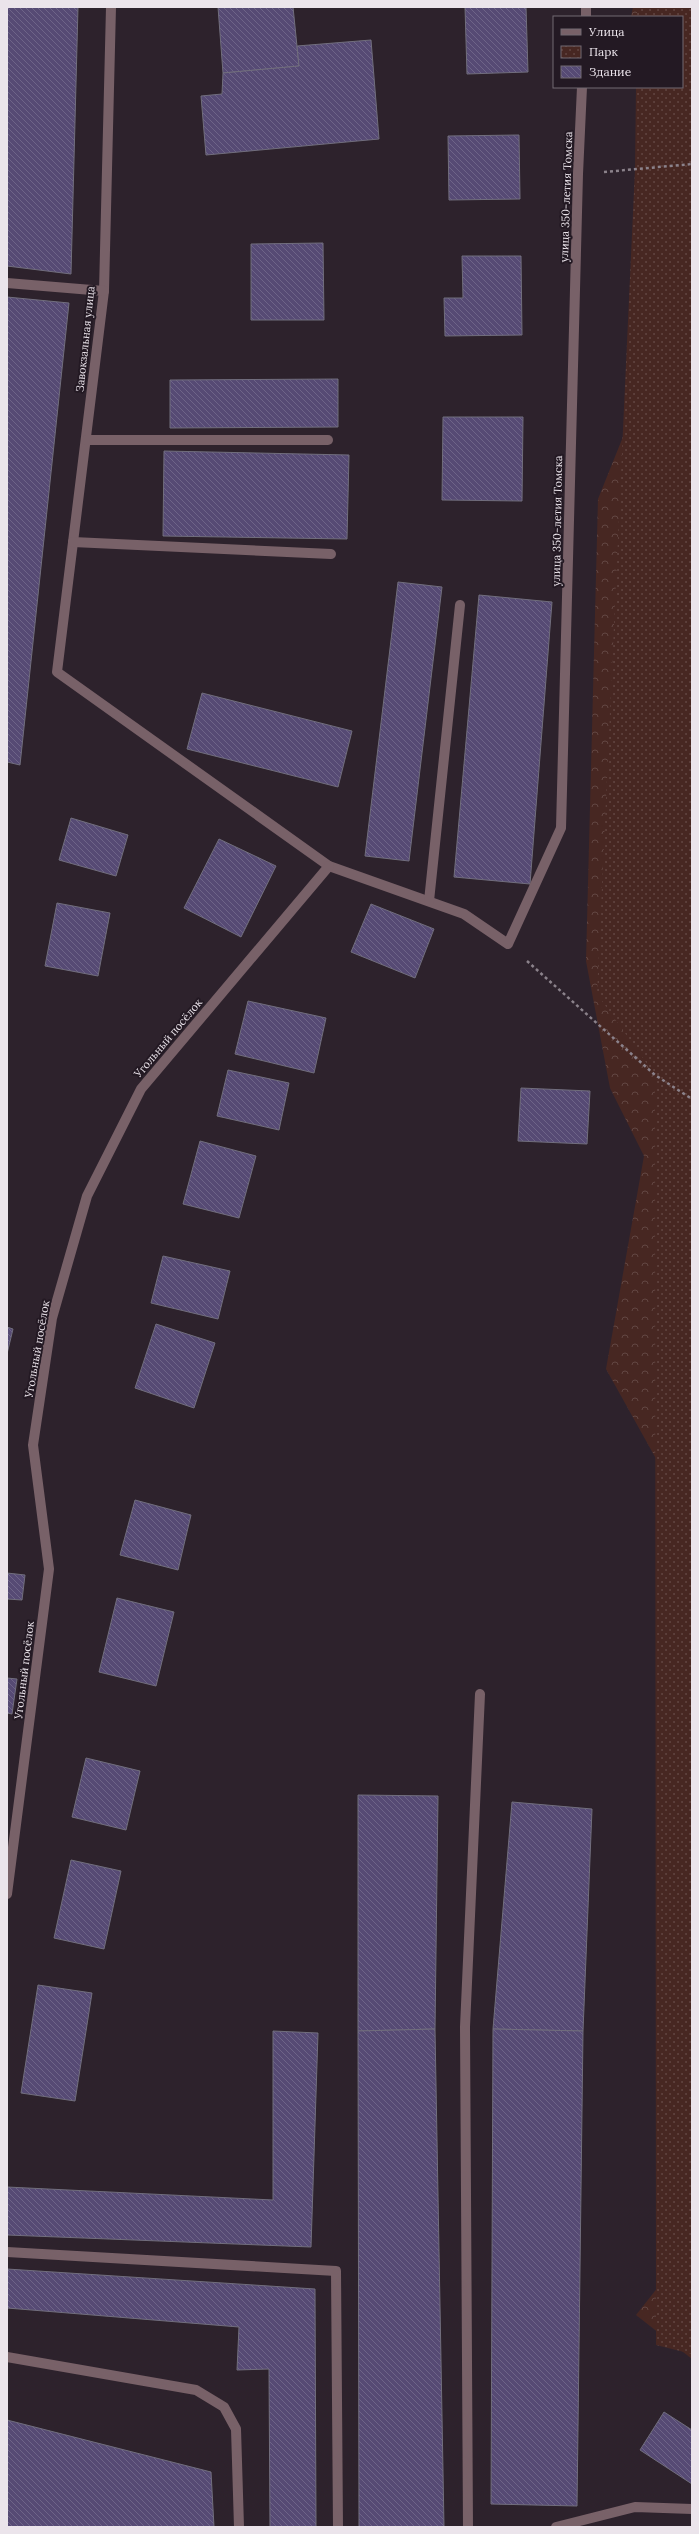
<svg xmlns="http://www.w3.org/2000/svg" width="699" height="2534" font-family="Lora,serif">
	<style>
		.forest { fill: url(#forest-crowns) }
		.park { fill: url(#park-dots) }
		.building { fill: url(#building-back-hatch); stroke: #716e7d }
		.lines { fill: none; stroke-linecap: round; stroke-linejoin: round }
		.path { stroke: #8b828b; stroke-width: 2.5; stroke-dasharray: 3 3; stroke-linecap: butt }
		.minor { stroke: #786168; stroke-width: 10 }
		.labels { text-anchor: middle; stroke-width: 4; stroke-linejoin: round; paint-order: stroke }
		.street-label { font-size: 11px; fill: #ebe4eb; stroke: #231923 }
	</style>
	<defs>
		<pattern id="forest-crowns" width="20" height="18" patternUnits="userSpaceOnUse"><rect width="20" height="18" fill="#472722"/><path d="M2 6a3 3 0 1 1 6 0M12 15a3 3 0 1 1 6 0" fill="none" stroke="#624642"/></pattern>
		<pattern id="park-dots" width="8" height="8" patternUnits="userSpaceOnUse"><rect width="8" height="8" fill="#472722"/><path d="M2 2h.1M6 6h.1" fill="none" stroke="#624642" stroke-width="1.8" stroke-linecap="round"/></pattern>
		<pattern id="building-back-hatch" width="6" height="6" patternUnits="userSpaceOnUse"><rect width="6" height="6" fill="#564a74"/><path d="M-1 5l2 2M0 0l6 6M5-1l2 2" fill="none" stroke="#6e6488"/></pattern>
	</defs>
	<rect width="100%" height="100%" fill="#2d222c"/>
	<!-- forest -->
	<polygon class="forest" points="633,7 692,7 692,2359 636,2315 666,2277 669,1482 606,1369 644,1156 610,1088 586,961 598,499 643,387 682,87 682,17 631,17"/>
	<!-- park -->
	<polygon class="park" points="637,7 692,7 692,2354 656,2345 655,1075 597,994 635,169 636,87 682,87 682,17 637,17"/>
	<!-- building -->
	<g class="building">
		<polygon points="7,7 78,7 71,274 7,266"/>
		<polygon points="218,7 293,7 299,66 223,73"/>
		<polygon points="465,7 526,7 528,72 467,74"/>
		<polygon points="371,40 379,139 206,155 201,96 222,94 223,73 299,66 297,46"/>
		<polygon points="519,135 520,199 449,200 448,136"/>
		<polygon points="323,243 324,320 251,320 251,244"/>
		<polygon points="462,256 521,256 522,335 445,336 444,298 463,298"/>
		<polygon points="7,297 69,303 20,765 7,762"/>
		<polygon points="338,379 338,427 170,428 170,380"/>
		<polygon points="443,417 523,417 522,501 442,500"/>
		<polygon points="164,451 349,455 347,539 163,536"/>
		<polygon points="398,582 442,587 409,861 365,856"/>
		<polygon points="479,595 552,602 530,884 454,877"/>
		<polygon points="202,693 352,731 338,787 187,749"/>
		<polygon points="71,818 128,835 116,876 59,860"/>
		<polygon points="219,839 276,866 241,937 184,908"/>
		<polygon points="57,903 110,913 98,976 45,966"/>
		<polygon points="371,904 434,929 415,978 351,952"/>
		<polygon points="248,1001 326,1018 314,1073 235,1054"/>
		<polygon points="228,1070 289,1083 279,1130 217,1116"/>
		<polygon points="521,1088 590,1091 587,1144 518,1141"/>
		<polygon points="200,1141 256,1156 239,1218 183,1204"/>
		<polygon points="163,1256 230,1271 218,1319 151,1303"/>
		<polygon points="156,1324 215,1343 194,1408 135,1388"/>
		<polygon points="7,1327 13,1329 7,1354"/>
		<polygon points="135,1500 191,1515 178,1570 120,1555"/>
		<polygon points="7,1573 25,1575 22,1600 7,1599"/>
		<polygon points="117,1598 174,1612 156,1686 99,1672"/>
		<polygon points="7,1678 17,1679 12,1714 7,1713"/>
		<polygon points="86,1758 140,1771 126,1830 72,1817"/>
		<polygon points="358,1795 438,1796 435,2029 358,2031"/>
		<polygon points="512,1802 592,1809 583,2031 493,2029"/>
		<polygon points="71,1860 121,1871 104,1949 54,1938"/>
		<polygon points="38,1985 92,1993 75,2101 21,2093"/>
		<polygon points="435,2029 444,2527 359,2527 358,2031"/>
		<polygon points="493,2029 583,2031 577,2506 491,2504"/>
		<polygon points="273,2031 318,2033 311,2247 7,2235 7,2187 273,2200"/>
		<polygon points="7,2269 315,2289 316,2527 270,2527 269,2369 237,2370 239,2327 7,2308"/>
		<polygon points="664,2412 692,2430 692,2484 640,2450"/>
		<polygon points="7,2420 211,2472 214,2527 7,2527"/>
	</g>
	<g class="lines">
		<!-- path -->
		<g class="path">
			<polyline points="604,172 692,164"/>
			<polyline points="527,961 655,1075 692,1099"/>
		</g>
		<!-- minor -->
		<g class="minor">
			<polyline points="111,7 104,291 57,672 329,866 464,914 508,944 561,828 578,174 582,87"/>
			<polyline points="586,17 586,7"/>
			<polyline points="7,283 104,291"/>
			<polyline points="86,440 328,440"/>
			<polyline points="73,542 331,554"/>
			<polyline points="429,901 460,605"/>
			<polyline points="7,1894 49,1569 33,1445 52,1318 87,1196 141,1089 329,866"/>
			<polyline points="7,2252 336,2271 338,2527"/>
			<polyline points="7,2357 196,2390 224,2407 236,2429 239,2527"/>
			<polyline points="468,2527 465,2027 480,1694"/>
			<polyline points="556,2527 635,2507 692,2509"/>
		</g>
	</g>
	<g class="labels">
		<!-- street labels -->
		<g class="street-label">
			<text transform="translate(566 197) rotate(-88)" y="4">улица 350-летия Томска</text>
			<text transform="translate(85 339) rotate(-84)" y="4">Завокзальная улица</text>
			<text transform="translate(557 521) rotate(-89)" y="4">улица 350-летия Томска</text>
			<text transform="translate(168 1038) rotate(-50)" y="4">Угольный посёлок</text>
			<text transform="translate(37 1349) rotate(-80)" y="4">Угольный посёлок</text>
			<text transform="translate(24 1670) rotate(-83)" y="4">Угольный посёлок</text>
		</g>
	</g>
	<!-- border -->
	<rect width="699" height="2534" fill="none" stroke="#ebe4eb" stroke-width="16"/>
	<!-- legend -->
	<rect x="553" y="16" width="130" height="72" fill="#231923" stroke="#736a73"/>
	<rect x="561" y="29" width="20" height="6" fill="#786168" stroke="#736a73"/>
	<text x="589" y="36" font-size="12" fill="#ebe4eb">Улица</text>
	<rect x="561" y="46" width="20" height="12" fill="url(#park-dots)" stroke="#736a73"/>
	<text x="589" y="56" font-size="12" fill="#ebe4eb">Парк</text>
	<rect x="561" y="66" width="20" height="12" fill="url(#building-back-hatch)" stroke="#736a73"/>
	<text x="589" y="76" font-size="12" fill="#ebe4eb">Здание</text>
</svg>
